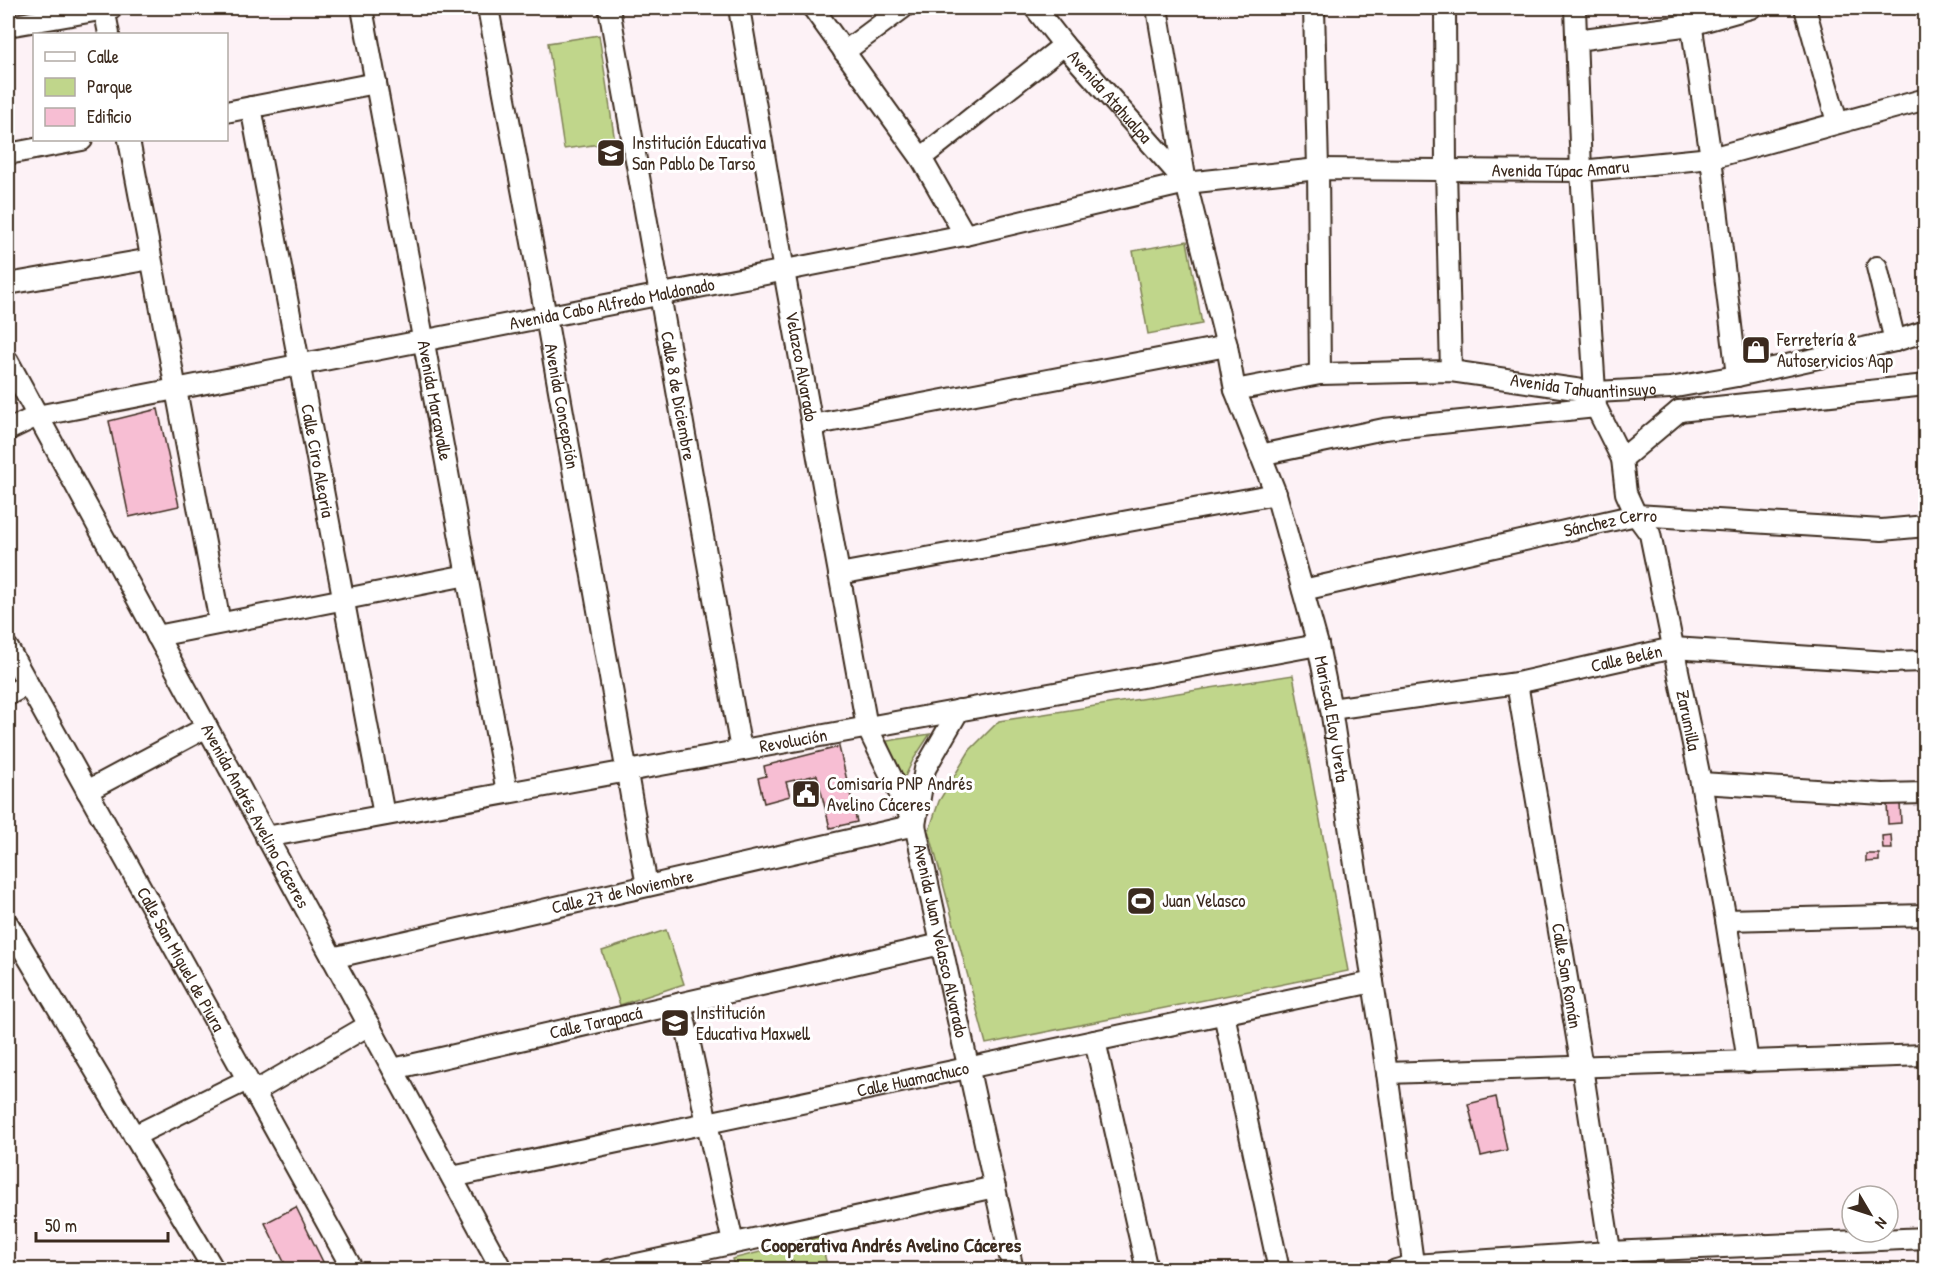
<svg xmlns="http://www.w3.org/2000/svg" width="1933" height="1277" font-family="'Patrick Hand',sans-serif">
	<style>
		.green { fill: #c0d68b; stroke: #7e8054; stroke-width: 1.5 }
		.building { fill: #f7bed3; stroke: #3b2a1e; stroke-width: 1.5 }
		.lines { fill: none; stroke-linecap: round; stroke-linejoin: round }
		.minor-casing { stroke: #3b2a1e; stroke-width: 24 }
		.minor { stroke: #fff; stroke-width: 20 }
		.labels { text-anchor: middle; stroke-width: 6; stroke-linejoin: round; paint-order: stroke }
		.street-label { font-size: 18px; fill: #3b2a1e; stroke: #fff }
		.poi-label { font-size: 18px; fill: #3b2a1e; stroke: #fff; text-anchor: start }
		.neighbourhood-label { font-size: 20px; font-weight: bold; fill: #3b2a1e; stroke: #fff }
	</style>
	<rect width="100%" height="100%" fill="#fdf2f6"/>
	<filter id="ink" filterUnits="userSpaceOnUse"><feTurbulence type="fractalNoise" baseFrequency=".0167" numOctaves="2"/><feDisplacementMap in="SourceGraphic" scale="12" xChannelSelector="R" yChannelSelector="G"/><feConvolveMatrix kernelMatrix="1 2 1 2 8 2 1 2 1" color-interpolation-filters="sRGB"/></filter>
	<g filter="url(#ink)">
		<!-- green -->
		<g class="green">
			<polygon points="599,35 615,142 564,149 548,43"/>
			<polygon points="1187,241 1202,324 1148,334 1133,251"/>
			<polygon points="1293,675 1348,971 986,1044 929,831 939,801 970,750 999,721"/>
			<polygon points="930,734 913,760 901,785 887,741"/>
			<polygon points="666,930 684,984 620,1005 602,951"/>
			<polygon points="820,1237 828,1269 735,1269 732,1259"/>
		</g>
		<!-- building -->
		<g class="building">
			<polygon points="158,409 179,506 129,517 109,421"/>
			<polygon points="839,747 857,822 830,828 817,775 786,782 790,796 764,803 758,778 766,776 764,766"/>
			<polygon points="1887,803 1900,803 1901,823 1888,824"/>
			<polygon points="1891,835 1892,849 1883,849 1882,836"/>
			<polygon points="1866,854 1879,854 1879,861 1866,862"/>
			<polygon points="1496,1097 1507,1150 1481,1156 1468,1104"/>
			<polygon points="296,1207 327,1270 288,1270 265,1223"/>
		</g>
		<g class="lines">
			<!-- minor casing -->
			<g class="minor-casing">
				<g id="minor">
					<polyline points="104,8 109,34"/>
					<path id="s1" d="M362,8L507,792"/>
					<path id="s2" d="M488,8L546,317L647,886"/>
					<path id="s3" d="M609,8L741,750"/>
					<path id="s4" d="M739,8L784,271L867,727L915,825L1013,1270"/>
					<polyline points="813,8 921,158 965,235"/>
					<path id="s5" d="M1035,8L1064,45L1186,183"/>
					<path id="s6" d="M1157,8L1186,183L1227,346L1235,390L1276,494L1318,645L1331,709L1387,1073L1414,1270"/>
					<polyline points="1314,8 1318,169 1320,374"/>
					<polyline points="1445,8 1446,169 1451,371"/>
					<path id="s7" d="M1575,8L1581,171L1596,407L1622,459L1626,493L1636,515L1650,534L1701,783L1726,920L1748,1062"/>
					<polyline points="1689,8 1711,158 1737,376"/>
					<polyline points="1805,8 1837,122"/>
					<polyline points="8,26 112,8"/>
					<polyline points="1576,40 1691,25 1751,8"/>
					<polyline points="844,52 903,8"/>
					<path id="s8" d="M251,107L384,815"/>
					<polyline points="226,112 376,83"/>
					<polyline points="129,140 220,623"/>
					<polyline points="8,154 82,140"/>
					<polyline points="921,158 1064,45"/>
					<polyline points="1877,267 1895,341"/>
					<polyline points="8,284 151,259"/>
					<path id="s9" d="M8,361L502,1270"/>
					<path id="s10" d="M1235,390L1320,374L1451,371L1596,392L1670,388L1737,376L1895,341L1926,331"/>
					<polyline points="1679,411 1926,385"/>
					<polyline points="812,425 1227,346"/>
					<path id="s11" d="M8,430L37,416L965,235L1186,183L1318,169L1581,171L1711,158L1926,99"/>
					<polyline points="1260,455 1384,429 1596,407"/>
					<polyline points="1622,459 1679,411"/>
					<polyline points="839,574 1276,494"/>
					<path id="s12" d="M1303,590L1636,515L1882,530L1926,526"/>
					<polyline points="157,636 467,575"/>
					<path id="s13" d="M8,648L353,1270"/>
					<path id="s14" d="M1517,683L1582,1067L1613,1270"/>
					<polyline points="8,695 28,684"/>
					<path id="s15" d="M1331,709L1517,683L1673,648L1889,662L1926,661"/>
					<polyline points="1701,783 1883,794 1926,793"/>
					<polyline points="87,791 207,727"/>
					<path id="s16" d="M266,837L1318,645"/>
					<polyline points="1726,920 1926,915"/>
					<polyline points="8,924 214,1270"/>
					<path id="s17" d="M332,958L915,825L925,769L959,710"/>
					<polyline points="681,1003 733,1243"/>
					<polyline points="1224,1014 1279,1270"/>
					<polyline points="1095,1041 1147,1270"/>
					<path id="s18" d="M393,1069L941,944"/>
					<polyline points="1387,1073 1926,1055"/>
					<polyline points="254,1092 369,1025"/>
					<polyline points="134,1136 247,1080"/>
					<path id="s19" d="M452,1177L1373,982"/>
					<polyline points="609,1270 995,1187"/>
					<polyline points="1396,1270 1414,1265 1609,1252 1926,1238"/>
				</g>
			</g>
			<!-- minor -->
			<use href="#minor" class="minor"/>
		</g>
	</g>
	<!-- icons -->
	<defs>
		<g id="school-square" transform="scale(1.5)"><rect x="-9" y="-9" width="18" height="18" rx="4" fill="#3b2a1e" stroke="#fff"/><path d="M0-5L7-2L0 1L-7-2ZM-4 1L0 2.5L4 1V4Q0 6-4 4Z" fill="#fff"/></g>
		<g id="shop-square" transform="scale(1.5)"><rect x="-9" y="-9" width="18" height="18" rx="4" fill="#3b2a1e" stroke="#fff"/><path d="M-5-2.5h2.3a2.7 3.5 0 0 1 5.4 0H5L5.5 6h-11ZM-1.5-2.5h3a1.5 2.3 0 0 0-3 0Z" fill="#fff"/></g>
		<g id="civic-square" transform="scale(1.5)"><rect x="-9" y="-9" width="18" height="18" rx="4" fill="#3b2a1e" stroke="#fff"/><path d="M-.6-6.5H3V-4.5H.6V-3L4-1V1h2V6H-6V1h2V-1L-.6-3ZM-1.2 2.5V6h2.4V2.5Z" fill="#fff"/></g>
		<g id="stadium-square" transform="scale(1.5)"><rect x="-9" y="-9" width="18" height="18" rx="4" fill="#3b2a1e" stroke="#fff"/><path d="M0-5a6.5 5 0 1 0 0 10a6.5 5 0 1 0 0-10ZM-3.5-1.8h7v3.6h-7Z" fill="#fff"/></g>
	</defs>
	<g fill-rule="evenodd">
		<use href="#school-square" x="611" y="153"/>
		<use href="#shop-square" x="1756" y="350"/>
		<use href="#civic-square" x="806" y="794"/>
		<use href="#stadium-square" x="1141" y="901"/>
		<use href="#school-square" x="675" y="1023"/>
	</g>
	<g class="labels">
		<!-- street labels -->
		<g class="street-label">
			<text dy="6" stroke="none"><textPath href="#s5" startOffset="116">Avenida Atahualpa</textPath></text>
			<text dy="6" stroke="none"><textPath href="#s11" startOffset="1580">Avenida Túpac Amaru</textPath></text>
			<text dy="6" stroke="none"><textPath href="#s11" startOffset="618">Avenida Cabo Alfredo Maldonado</textPath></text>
			<text dy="6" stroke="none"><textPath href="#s4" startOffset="364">Velazco Alvarado</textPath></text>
			<text dy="6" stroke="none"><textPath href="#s10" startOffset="351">Avenida Tahuantinsuyo</textPath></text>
			<text dy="6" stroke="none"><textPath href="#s3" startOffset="394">Calle 8 de Diciembre</textPath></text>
			<text dy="6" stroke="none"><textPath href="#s1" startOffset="399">Avenida Marcavalle</textPath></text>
			<text dy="6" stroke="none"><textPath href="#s2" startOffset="405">Avenida Concepción</textPath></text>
			<text dy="6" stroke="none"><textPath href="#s8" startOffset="360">Calle Ciro Alegria</textPath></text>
			<text dy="6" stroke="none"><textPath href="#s12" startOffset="315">Sánchez Cerro</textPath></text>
			<text dy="6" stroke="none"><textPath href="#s15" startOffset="300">Calle Belén</textPath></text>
			<text dy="6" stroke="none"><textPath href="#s6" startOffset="734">Mariscal Eloy Ureta</textPath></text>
			<text dy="6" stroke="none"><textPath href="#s7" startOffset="730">Zarumilla</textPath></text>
			<text dy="6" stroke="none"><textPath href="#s16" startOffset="536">Revolución</textPath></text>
			<text dy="6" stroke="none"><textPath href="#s9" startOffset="518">Avenida Andrés Avelino Cáceres</textPath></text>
			<text dy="6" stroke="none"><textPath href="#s17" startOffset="298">Calle 27 de Noviembre</textPath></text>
			<text dy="6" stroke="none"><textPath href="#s4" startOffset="958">Avenida Juan Velasco Alvarado</textPath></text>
			<text dy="6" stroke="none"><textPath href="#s13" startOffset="356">Calle San Miguel de Piura</textPath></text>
			<text dy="6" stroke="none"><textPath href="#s14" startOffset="297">Calle San Román</textPath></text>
			<text dy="6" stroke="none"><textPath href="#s18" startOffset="208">Calle Tarapacá</textPath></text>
			<text dy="6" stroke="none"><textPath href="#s19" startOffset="471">Calle Huamachuco</textPath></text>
		</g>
		<!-- poi labels -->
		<g class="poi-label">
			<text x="632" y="149">Institución Educativa<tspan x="632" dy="21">San Pablo De Tarso</tspan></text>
			<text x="1777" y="346">Ferretería &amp;<tspan x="1777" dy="21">Autoservicios Aqp</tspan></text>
			<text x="827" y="790">Comisaría PNP Andrés<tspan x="827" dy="21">Avelino Cáceres</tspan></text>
			<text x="1162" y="907">Juan Velasco</text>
			<text x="696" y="1019">Institución<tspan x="696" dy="21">Educativa Maxwell</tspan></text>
		</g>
		<!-- neighbourhood labels -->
		<g class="neighbourhood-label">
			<text x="891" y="1252">Cooperativa Andrés Avelino Cáceres</text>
		</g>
	</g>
	<!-- margin -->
	<rect width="1933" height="1277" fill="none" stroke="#fff" stroke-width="30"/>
	<rect x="15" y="15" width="1903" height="1247" fill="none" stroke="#3b2a1e" stroke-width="2" filter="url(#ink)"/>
	<!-- legend -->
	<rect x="33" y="33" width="195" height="108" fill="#ffffff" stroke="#b1aaa5" stroke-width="1.5"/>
	<rect x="45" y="52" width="30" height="9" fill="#ffffff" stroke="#b1aaa5" stroke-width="1.5"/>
	<text x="87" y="63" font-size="18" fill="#3b2a1e">Calle</text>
	<rect x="45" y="78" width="30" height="18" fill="#c0d68b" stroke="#b1aaa5" stroke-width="1.5"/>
	<text x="87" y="93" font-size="18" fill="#3b2a1e">Parque</text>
	<rect x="45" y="108" width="30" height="18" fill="#f7bed3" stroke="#b1aaa5" stroke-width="1.5"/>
	<text x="87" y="123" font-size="18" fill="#3b2a1e">Edificio</text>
	<!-- north arrow -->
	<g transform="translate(1870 1214) rotate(129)"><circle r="28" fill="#ffffff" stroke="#b1aaa5" stroke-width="1.5"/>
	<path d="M0-4.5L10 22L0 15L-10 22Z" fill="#3b2a1e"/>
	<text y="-9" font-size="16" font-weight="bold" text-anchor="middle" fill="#3b2a1e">N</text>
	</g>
	<!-- scale -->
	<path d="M36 1232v9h132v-9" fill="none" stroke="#3b2a1e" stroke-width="3"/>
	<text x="45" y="1232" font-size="18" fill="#3b2a1e" stroke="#ffffff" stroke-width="4.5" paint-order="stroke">50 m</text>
</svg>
